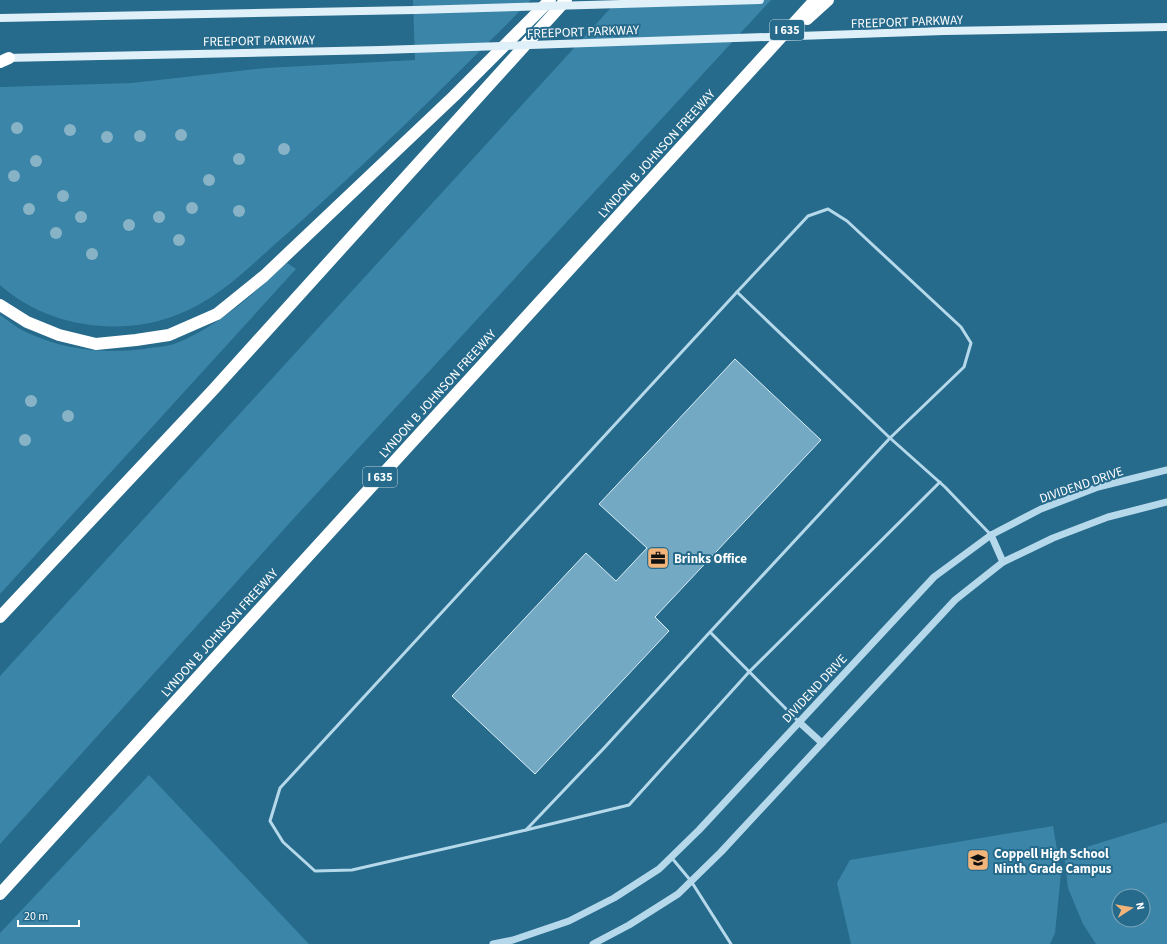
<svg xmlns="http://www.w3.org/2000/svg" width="1167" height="944" font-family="'Source Sans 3',sans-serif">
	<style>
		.green { fill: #3b86a8; fill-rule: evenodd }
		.building { fill: #73a9c2; stroke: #d9eef8 }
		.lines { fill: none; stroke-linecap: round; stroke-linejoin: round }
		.service { stroke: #b5d9ea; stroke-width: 3 }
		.tertiary { stroke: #b5d9ea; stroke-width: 7 }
		.secondary { stroke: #e0f0f8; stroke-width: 8 }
		.motorway { stroke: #fff; stroke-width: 12 }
		.secondary-bridge { stroke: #e0f0f8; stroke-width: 8 }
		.tree { fill: #88b3c7 }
		.labels { text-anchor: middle; stroke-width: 4; stroke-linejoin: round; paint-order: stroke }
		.shield { fill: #266a8c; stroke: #bed2dc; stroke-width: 1 }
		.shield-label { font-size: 12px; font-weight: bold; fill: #fff }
		.street-label { font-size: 13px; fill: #fff; stroke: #266a8c }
		.poi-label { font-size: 13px; font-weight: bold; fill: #fff; stroke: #266a8c; text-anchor: start }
	</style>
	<rect width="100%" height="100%" fill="#266a8c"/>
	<!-- green -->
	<g class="green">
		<path d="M413,0H531C452,79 374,157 290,231C255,261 222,297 179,314C121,338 47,327 0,285V87L132,83L266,68L415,60Z"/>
		<polygon points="618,0 771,0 295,517 0,844 0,676"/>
		<path d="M287,263L296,269L0,594V315C9,321 18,329 28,333C64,350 105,354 144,349C153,347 165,347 174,344C218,327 253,294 287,263Z"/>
		<polygon points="149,775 309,944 0,944 0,933"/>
		<path d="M1167,822V944H1096L1083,924L1068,888L1064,854ZM1119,896H1143V920H1119Z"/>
		<polygon points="1053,826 1061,873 1055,933 1050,944 851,944 837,883 850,860"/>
	</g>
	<!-- building -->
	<polygon class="building" points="735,359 821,440 655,617 669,631 535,774 452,696 586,553 616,581 647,548 599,504"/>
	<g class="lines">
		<!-- service -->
		<g class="service">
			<polyline points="737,292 808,216 828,209 847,221 961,327 971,343 964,367 890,438 945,487 991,535"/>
			<polyline points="710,632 605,747 526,830 352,870 315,871 283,842 270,821 280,788 737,292 890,438 710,632 799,722"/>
			<polyline points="526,830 629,805 749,672 940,482"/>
			<polyline points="671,857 691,881 731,944"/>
		</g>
		<!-- tertiary -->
		<g class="tertiary">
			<polyline points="991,535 1003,562"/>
			<polyline points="799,722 822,743"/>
			<polyline points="493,944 513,940 569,921 614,898 659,869 699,830 934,577 991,535 1041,509 1098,487 1167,470"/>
			<polyline points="593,944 629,925 678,894 721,852 955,600 1003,562 1053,538 1108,517 1167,502"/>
		</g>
		<!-- secondary -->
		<g class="secondary">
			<polyline points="0,18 415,10"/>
			<polyline points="944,31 1167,27"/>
			<polyline points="5,58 381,50"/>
		</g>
		<!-- motorway -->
		<g class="motorway">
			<polyline points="807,19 828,0"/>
			<polyline points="0,62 9,58"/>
			<polyline points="0,305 27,322 59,335 96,344 136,340 169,335 217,314 264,276 454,96 550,0"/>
			<polyline points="0,617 213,390 566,0"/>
			<polyline points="0,894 815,0"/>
		</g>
		<!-- secondary-bridge -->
		<g class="secondary-bridge">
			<polyline points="415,10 760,0"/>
			<polyline points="381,50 944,31"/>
		</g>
	</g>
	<!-- trees -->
	<g class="tree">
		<circle cx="17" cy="128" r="6"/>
		<circle cx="70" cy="130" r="6"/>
		<circle cx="181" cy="135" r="6"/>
		<circle cx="140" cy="136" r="6"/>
		<circle cx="107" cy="137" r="6"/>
		<circle cx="284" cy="149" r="6"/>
		<circle cx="239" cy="159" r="6"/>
		<circle cx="36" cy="161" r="6"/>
		<circle cx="14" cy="176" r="6"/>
		<circle cx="209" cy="180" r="6"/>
		<circle cx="63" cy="196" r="6"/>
		<circle cx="192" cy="208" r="6"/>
		<circle cx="29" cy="209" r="6"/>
		<circle cx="239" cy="211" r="6"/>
		<circle cx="81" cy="217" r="6"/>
		<circle cx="159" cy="217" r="6"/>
		<circle cx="129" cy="225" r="6"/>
		<circle cx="56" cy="233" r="6"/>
		<circle cx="179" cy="240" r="6"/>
		<circle cx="92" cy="254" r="6"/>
		<circle cx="31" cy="401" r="6"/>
		<circle cx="68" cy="416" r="6"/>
		<circle cx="25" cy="440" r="6"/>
	</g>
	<!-- icons -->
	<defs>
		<g id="office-square" transform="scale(1.15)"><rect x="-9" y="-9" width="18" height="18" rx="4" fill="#f3b47a" stroke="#266a8c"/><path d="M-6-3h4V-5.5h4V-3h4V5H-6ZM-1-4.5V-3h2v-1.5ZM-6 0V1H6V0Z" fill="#111"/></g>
		<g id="school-square" transform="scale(1.15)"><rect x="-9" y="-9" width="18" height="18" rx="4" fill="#f3b47a" stroke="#266a8c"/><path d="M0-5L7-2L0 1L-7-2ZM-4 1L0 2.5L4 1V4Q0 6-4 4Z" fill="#111"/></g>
	</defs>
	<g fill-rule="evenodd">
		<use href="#office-square" x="658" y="558"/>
		<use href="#school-square" x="978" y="860"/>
	</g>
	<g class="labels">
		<!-- shield labels -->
		<g class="shield">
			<rect x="770" y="20" width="34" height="20" rx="3"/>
			<rect x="363" y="467" width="34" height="20" rx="3"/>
		</g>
		<g class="shield-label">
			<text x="787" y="34">I 635</text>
			<text x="380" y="481">I 635</text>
		</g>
		<!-- street labels -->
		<g class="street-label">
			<text transform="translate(907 21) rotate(-2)" y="5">FREEPORT PARKWAY</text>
			<text transform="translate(583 31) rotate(-2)" y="5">FREEPORT PARKWAY</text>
			<text transform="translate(259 40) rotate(-1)" y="5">FREEPORT PARKWAY</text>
			<text transform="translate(656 153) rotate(-48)" y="5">LYNDON B JOHNSON FREEWAY</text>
			<text transform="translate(437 393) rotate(-48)" y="5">LYNDON B JOHNSON FREEWAY</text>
			<text transform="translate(1081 484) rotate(-19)" y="5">DIVIDEND DRIVE</text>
			<text transform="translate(219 632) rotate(-48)" y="5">LYNDON B JOHNSON FREEWAY</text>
			<text transform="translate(814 688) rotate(-47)" y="5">DIVIDEND DRIVE</text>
		</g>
		<!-- poi labels -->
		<g class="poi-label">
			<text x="674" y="563">Brinks Office</text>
			<text x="994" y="858">Coppell High School<tspan x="994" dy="15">Ninth Grade Campus</tspan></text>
		</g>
	</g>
	<!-- north arrow -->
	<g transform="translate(1131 908) rotate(78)"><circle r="19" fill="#266a8c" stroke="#7da6ba"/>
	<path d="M0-3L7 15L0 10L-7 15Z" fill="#f3b47a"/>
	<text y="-6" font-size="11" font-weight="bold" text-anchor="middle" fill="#ffffff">N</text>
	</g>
	<!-- scale -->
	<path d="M18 920v6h61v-6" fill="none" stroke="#ffffff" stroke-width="2"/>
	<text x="24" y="920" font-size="12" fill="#ffffff" stroke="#266a8c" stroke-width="3" paint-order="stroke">20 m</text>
</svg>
